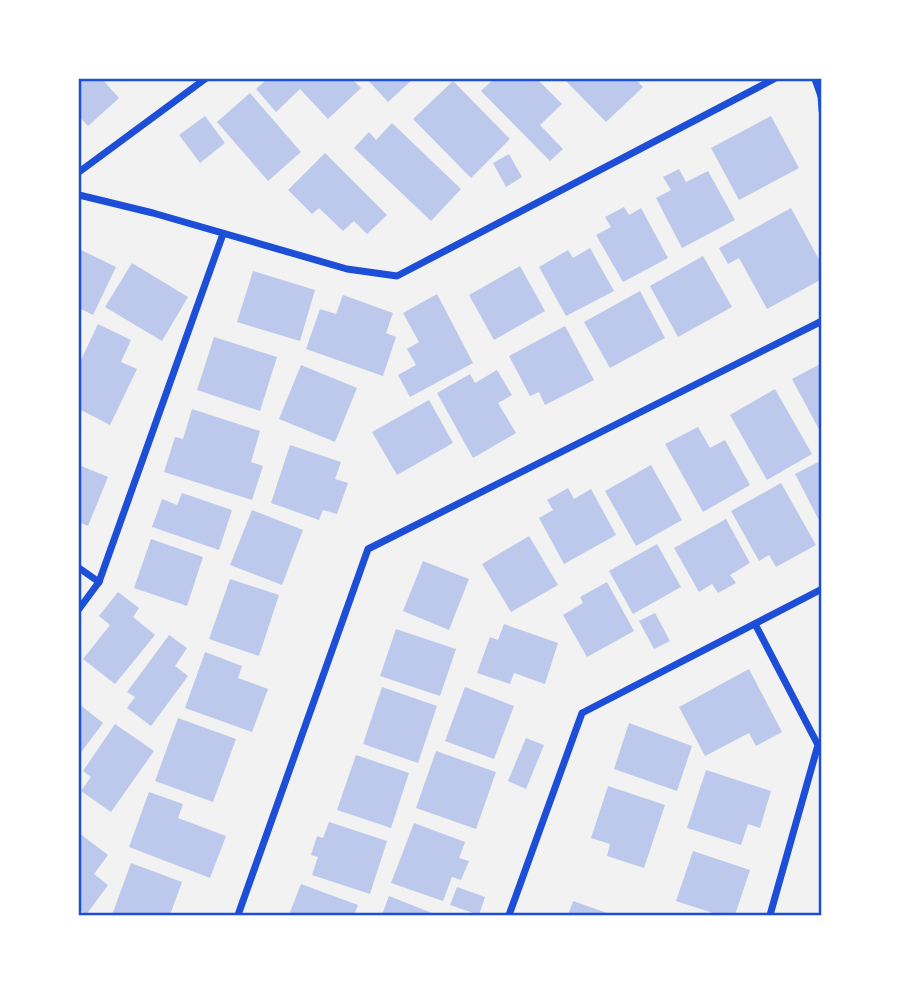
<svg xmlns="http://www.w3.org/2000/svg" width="901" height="994" font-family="'Fira Sans Condensed',sans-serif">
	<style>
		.building { fill: #bdc9ec }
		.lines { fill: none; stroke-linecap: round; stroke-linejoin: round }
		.minor { stroke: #1d4ed8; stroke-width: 7 }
		.neatline { fill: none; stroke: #1d4ed8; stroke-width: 2.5 }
	</style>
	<rect width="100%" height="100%" fill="#f2f2f2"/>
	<!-- building -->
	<g class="building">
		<polygon points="79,79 102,79 119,98 88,126 79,116"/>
		<polygon points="267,79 352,79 361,88 328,119 300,89 276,112 256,89"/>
		<polygon points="367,79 413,79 388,102"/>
		<polygon points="494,79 537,79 562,104 540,125 563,149 550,161 481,91"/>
		<polygon points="564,79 635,79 643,87 606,122"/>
		<polygon points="453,81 510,139 471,178 413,119"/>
		<polygon points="250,93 301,152 268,181 217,122"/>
		<polygon points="205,116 225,143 200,163 179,135"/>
		<polygon points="771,116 799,168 739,200 711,148"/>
		<polygon points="392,123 461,189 431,221 354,148 369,132 376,140"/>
		<polygon points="325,153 387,215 367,234 354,221 343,231 319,208 312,214 288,190"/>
		<polygon points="509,154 522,177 506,187 493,163"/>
		<polygon points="679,169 686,182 708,171 735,220 682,248 656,198 671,190 663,177"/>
		<polygon points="624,207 629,215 641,208 668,258 623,282 596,235 611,227 605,217"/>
		<polygon points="791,208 822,265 822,279 767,309 739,258 728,264 719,248"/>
		<polygon points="590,248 614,291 566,316 539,267 568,250 573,258"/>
		<polygon points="79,249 116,267 93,315 79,308"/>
		<polygon points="703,256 732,307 678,337 650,286"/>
		<polygon points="132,263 188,297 162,341 105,307"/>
		<polygon points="520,266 545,311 494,340 469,295"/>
		<polygon points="253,271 315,290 300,341 237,322"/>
		<polygon points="640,291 665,338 610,368 584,322"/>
		<polygon points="437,294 473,363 410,397 398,375 416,365 407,349 419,342 403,313"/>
		<polygon points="343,295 393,313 386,333 396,337 383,376 306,349 320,309 336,314"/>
		<polygon points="98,324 131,340 121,362 137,369 110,425 79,409 79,364"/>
		<polygon points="565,326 594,380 545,405 539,392 530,396 509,356"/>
		<polygon points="214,337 277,357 260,411 197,390"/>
		<polygon points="822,363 822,435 792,379"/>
		<polygon points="301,365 357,388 335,442 279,419"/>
		<polygon points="497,370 512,395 498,403 516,433 473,458 437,393 470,374 475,383"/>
		<polygon points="775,389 812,454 767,480 730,415"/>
		<polygon points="429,400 453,443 397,475 372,432"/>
		<polygon points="192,409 260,431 251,462 263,466 252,500 164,472 175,437 183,439"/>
		<polygon points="698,427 710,448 725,440 750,485 703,512 665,444"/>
		<polygon points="290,445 341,462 335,479 348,483 337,514 323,510 319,520 271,503"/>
		<polygon points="822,460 822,526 795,474"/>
		<polygon points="79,465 108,477 88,526 79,522"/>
		<polygon points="651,465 682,520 636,546 605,491"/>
		<polygon points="781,483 816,545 776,567 769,555 759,561 731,511"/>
		<polygon points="568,488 574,499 591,489 616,535 564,564 539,518 553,510 547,500"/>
		<polygon points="182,493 232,510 219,550 152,527 162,499 177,505"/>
		<polygon points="252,510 303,530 282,585 230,565"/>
		<polygon points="726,519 750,563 730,575 736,583 718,593 712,584 699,592 674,548"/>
		<polygon points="529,536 558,585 511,612 482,564"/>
		<polygon points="151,539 203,557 187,606 134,588"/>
		<polygon points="657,544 681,587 633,614 609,571"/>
		<polygon points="423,561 469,579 449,630 403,611"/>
		<polygon points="230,579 279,595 259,656 209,639"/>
		<polygon points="607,582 634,631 587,657 563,615 583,603 580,597"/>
		<polygon points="118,592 139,608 133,617 155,635 115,684 83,659 110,625 99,616"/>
		<polygon points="655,613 670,641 654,649 639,621"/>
		<polygon points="504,624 558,643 545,684 514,673 510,684 477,673 490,637 498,640"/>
		<polygon points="396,629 456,649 440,696 380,676"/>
		<polygon points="169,635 187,648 175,666 188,676 151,726 127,708 135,697 127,692"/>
		<polygon points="205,652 242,666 238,678 268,689 252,732 185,708"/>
		<polygon points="749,669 782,732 756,746 749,733 705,756 679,707"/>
		<polygon points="382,687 437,706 418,763 363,744"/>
		<polygon points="465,687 514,706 494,759 445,741"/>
		<polygon points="79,704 103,723 79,755"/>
		<polygon points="178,718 236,739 213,802 155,781"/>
		<polygon points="629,723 692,746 677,791 614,769"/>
		<polygon points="115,724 154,751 111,812 81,791 91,777 83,771"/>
		<polygon points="526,738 544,745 526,789 508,781"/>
		<polygon points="436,751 496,772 476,829 416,808"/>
		<polygon points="356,755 409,773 391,828 337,810"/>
		<polygon points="706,770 771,791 760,828 748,824 741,845 687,828"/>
		<polygon points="608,786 665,805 644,868 607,856 610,844 591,838"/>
		<polygon points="149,792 183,804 178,818 226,836 210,878 129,847"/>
		<polygon points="329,822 387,841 370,894 312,875 318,857 311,855 317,836 323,838"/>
		<polygon points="414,823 465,842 459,858 469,861 461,880 452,877 443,901 391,883"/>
		<polygon points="79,833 108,855 94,874 108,885 86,915 79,909"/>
		<polygon points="693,851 750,870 735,915 719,915 676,901"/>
		<polygon points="131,863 182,882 170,915 112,915"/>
		<polygon points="301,884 358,905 354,915 289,915"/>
		<polygon points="457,887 485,897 479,915 450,905"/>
		<polygon points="389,896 437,915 382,915"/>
		<polygon points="573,901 613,915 568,915"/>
	</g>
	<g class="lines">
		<!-- minor -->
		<g class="minor">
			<polyline points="815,79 821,96 822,96"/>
			<polyline points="821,96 822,110"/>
			<polyline points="79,172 205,79"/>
			<polyline points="79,195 153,213 347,269 397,276 774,79"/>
			<polyline points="79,568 99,582"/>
			<polyline points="79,609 99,582 223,234"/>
			<polyline points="755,624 818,745 770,915"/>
			<polyline points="238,915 368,549 822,321"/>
			<polyline points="509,915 582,713 822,589"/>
		</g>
	</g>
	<!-- border -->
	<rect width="901" height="994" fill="none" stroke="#ffffff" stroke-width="161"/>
	<rect x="80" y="80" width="740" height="834" class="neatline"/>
</svg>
